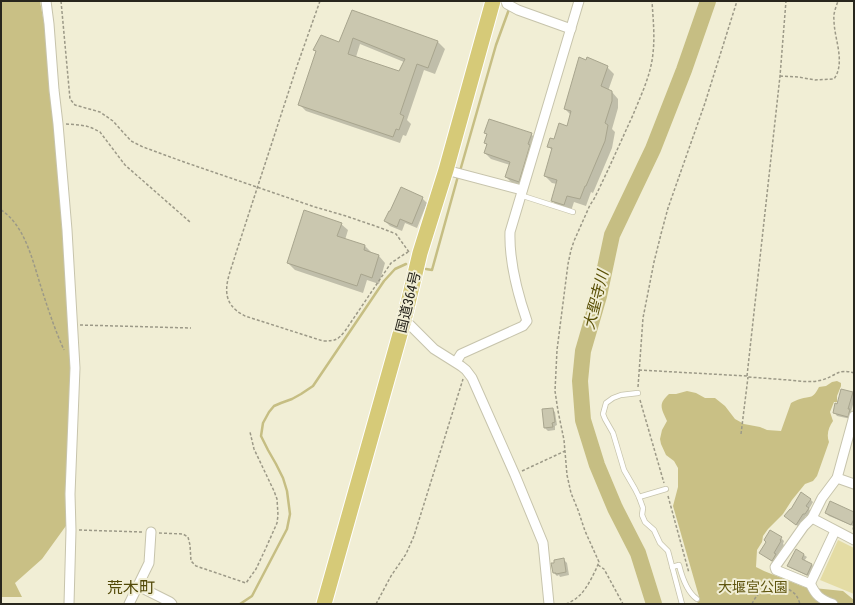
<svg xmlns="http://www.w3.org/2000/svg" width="855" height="605" font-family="'Roboto Condensed','Noto Sans JP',sans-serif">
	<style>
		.green { fill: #e4dca4 }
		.forest { fill: #c9c085 }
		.shadow { fill: #0003; fill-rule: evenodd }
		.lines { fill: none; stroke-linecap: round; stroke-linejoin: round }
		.stream { stroke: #c6be83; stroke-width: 2.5 }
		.river { stroke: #c6be83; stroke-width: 16 }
		.building { fill: #cac7af; stroke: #a8a58e; fill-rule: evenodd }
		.service-casing { stroke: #c7c4ac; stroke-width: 6 }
		.minor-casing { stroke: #c7c4ac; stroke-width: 11 }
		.trunk-casing { stroke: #fff; stroke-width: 17 }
		.path { stroke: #9c9987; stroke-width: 1.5; stroke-dasharray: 3 2; stroke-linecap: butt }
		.service { stroke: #fff; stroke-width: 4.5 }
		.minor { stroke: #fff; stroke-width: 9 }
		.trunk { stroke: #d6ca78; stroke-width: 15 }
		.labels { text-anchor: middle; stroke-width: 4; stroke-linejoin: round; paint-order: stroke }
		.street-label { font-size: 14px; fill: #28261d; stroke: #f1eed5 }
		.park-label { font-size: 14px; fill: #5f550f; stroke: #f1eed5 }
		.water-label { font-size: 15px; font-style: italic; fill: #5a5006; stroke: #f1eed5 }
		.quarter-label { font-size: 16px; fill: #524908; stroke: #f1eed5 }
	</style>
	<rect width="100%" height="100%" fill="#f1eed5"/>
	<!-- green -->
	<polygon class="green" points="838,540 854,548 854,594 820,580"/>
	<!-- forest -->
	<g class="forest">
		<polygon points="1,1 40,1 48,45 48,76 53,100 70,344 70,375 68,523 42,559 15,583 22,597 1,597"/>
		<path d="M837,381L841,383V386L837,396V402H834L830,412L833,421C829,427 826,434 829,442L817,476L813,481L805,484L792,500L783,514L768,529L763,536L762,542L757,550L756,567L764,571L804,587L843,591L854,600V604H696L700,600L673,506L678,487V468L674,461L666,455L661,444L660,439L662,430L667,421C661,408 658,404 669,394H676L687,391L696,393L705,398H715L725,406L735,419L744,424L760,427L767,430L781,431L791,403C794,401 797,400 800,399C811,396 813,399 819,387L826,386L832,382Z"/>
	</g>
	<!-- shadow -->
	<g class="shadow">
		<path d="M352,11L438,42L445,49L435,74L424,70L407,120L411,124L406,136L403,135L400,143L306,111L299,104L317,52L314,50L340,43ZM360,44L404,62L400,73L356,57Z"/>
		<polygon points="607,67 614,74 608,91 612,92 618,99 618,108 612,129 615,132 612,148 593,193 591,192 586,206 574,202 571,211 558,207 552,200 557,184 552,183 545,176 553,151 548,146 567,127 571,115 565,109"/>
		<polygon points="485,133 531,134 537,140 524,187 512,183 506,177 510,165 491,159 485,153 488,146 485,143 488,135"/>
		<polygon points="422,198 427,203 417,228 405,223 402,231 390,226 385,221"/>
		<polygon points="341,224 348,230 345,240 365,246 372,253 379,256 385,263 379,284 367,280 363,293 295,270 288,263"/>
		<polygon points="852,393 854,395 854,401 851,412 852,414 851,419 837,416 834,412 838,405"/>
		<polygon points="552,409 555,412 557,425 555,426 555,430 548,431 545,428 543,410"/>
		<polygon points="810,499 813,502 809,509 811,512 808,516 806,516 799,527 788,519"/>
		<polygon points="826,513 854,513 854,531 852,529 853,526 829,516"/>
		<polygon points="781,538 784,541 783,544 784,545 777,556 779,558 775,564 760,552 767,542"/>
		<polygon points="804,555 807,557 804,561 812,565 815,567 810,577 791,568 788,565"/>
		<polygon points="563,559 567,563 569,575 560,577 559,575 557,576 554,573"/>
	</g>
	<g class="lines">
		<!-- stream -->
		<g class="stream">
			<polyline points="460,171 496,45 512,1"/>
			<polyline points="426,269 432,270 458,176"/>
			<polyline points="240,604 252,596 287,529 290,514 287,491 283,478 276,464 268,450 261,436 263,423 269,412 274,406 281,403 292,399 301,394 313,386 384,281 395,269 406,264"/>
		</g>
		<!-- river -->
		<polyline class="river" points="654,604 638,553 615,508 597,465 583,420 580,381 583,351 599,296 612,235 653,149 684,70 708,1"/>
	</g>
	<!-- building -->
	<g class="building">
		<path d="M352,10L438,41L428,68L417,64L400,114L404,116L399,130L396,129L393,137L298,105L316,51L313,50L321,35L339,42ZM353,38L405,59L399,71L348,54Z"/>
		<polygon points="579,57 586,60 587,57 608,66 601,86 612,91 612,101 605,123 608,125 605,141 586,186 585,186 580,199 567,196 564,205 551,201 557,180 544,176 552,148 547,147 550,138 554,139 559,123 567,126 571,111 564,109"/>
		<polygon points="489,119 532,133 528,144 530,145 519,182 505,177 510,162 484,153 487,144 484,143 487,134 484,133"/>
		<polygon points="401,187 423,197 412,224 400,219 397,227 384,221 389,211 390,211"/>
		<polygon points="304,210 342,223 337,236 365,245 364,250 379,255 372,278 361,274 357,286 287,263"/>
		<polygon points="841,389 853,392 848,409 850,409 848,417 833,413 835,403 837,404"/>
		<polygon points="553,408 555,422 552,423 553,427 544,428 542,409"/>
		<polygon points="801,492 811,499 806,506 809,508 805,514 803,514 796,525 784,516 790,509 791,509"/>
		<polygon points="830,501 854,512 854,519 851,525 825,513"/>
		<polygon points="770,530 782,537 780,540 781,541 774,553 776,554 772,561 759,553 766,542 764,540"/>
		<polygon points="796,549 804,554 802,559 812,564 807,575 787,566"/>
		<polygon points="564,558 566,572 556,574 556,573 553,573 551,563 554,563 554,560"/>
	</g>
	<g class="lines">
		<!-- service casing -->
		<g class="service-casing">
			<g id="service">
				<polyline points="520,195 573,212"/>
				<polyline points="638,393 621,395 613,398 606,403 603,414 605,419 613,433 624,470 635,489 639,497 643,508 642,515 645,522 654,530 660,543 668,551 682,604"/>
				<polyline points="639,497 666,489"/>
				<path d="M672,567L679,565C682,577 687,592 697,599"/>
			</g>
		</g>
		<!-- minor casing -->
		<g class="minor-casing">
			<g id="minor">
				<polyline points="46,1 49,24 54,90 58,124 67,230 75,368 70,494 71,530 69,604"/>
				<polyline points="506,1 507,4 518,10 571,29"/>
				<polyline points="446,170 522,190"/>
				<polyline points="404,320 410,325 434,349 461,366 466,370 472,378 515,475 543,543 549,604"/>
				<path d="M456,362L461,354L523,326L527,321C517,292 509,262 510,232L579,1"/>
				<polyline points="854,416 837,478 822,498 812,518 854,540"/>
				<polyline points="837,478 854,484"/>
				<polyline points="812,518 804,526 775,567 776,570 808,583 811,582 835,531"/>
				<path d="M810,583C816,596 820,599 833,604"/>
				<polyline points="138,586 170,602 172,604"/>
				<polyline points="129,604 149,563 151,532"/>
			</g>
		</g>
		<!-- trunk casing -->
		<g class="trunk-casing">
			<polyline id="trunk" points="324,604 404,320 420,253 446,170 493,1"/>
		</g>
		<!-- path -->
		<g class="path">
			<polyline points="61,1 70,99 75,105 100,112 113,121 131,141 143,147 184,162 315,207 346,216 381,228 396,234 409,252"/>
			<path d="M320,1L297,66L235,256C230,274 218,296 237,311C239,313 242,314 245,316L323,341C335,341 338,340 345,331L391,263L403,255L408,252"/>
			<path d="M780,76L798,77L815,80L834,79C846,62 834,39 834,20C833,14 836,7 838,1"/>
			<polyline points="66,124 80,125 86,126 92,128 100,132 125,165 190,222"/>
			<path d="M1,210C25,225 33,262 41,287C48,309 55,330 64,350"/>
			<polyline points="80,325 191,328"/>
			<path d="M639,370L747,376L748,377C762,378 775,379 788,380C799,381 811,383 822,380C836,376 838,368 854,373"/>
			<polyline points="747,376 780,76 786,1"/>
			<polyline points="638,387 643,318 654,262 661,234 668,208 705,103 737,1"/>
			<polyline points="640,400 664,483"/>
			<polyline points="741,434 748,377"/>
			<polyline points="522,471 565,451"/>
			<polyline points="668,496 689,573"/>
			<polyline points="79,530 142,532"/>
			<polyline points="159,533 183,534 188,537 190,545 191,561 196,566 246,583 256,569 265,550 277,523 278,515 277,499 274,491 254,449 250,432"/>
			<polyline points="598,565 604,569 623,604"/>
			<polyline points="376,604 391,576 406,554 414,536 463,379"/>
			<path d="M566,604C571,602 576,599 580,595C588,587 595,572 599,562L585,531L578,510L571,493L567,475L564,440L558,411L555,391L557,350L568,264L571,250L574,241L590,205L594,199C608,171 620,143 633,115C641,95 651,75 653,53C655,36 653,18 652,1"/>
			<path d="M752,604C755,597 760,591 767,588C775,583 790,588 796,595C798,598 799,601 800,604"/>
		</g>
		<!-- service -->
		<use href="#service" class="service"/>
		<!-- minor -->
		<use href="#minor" class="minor"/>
		<!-- trunk -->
		<use href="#trunk" class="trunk"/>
	</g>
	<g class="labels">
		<!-- street labels -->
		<g class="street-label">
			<text transform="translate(408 302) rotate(-76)" y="5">国道364号</text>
		</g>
		<!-- park labels -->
		<g class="park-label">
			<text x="753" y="592">大堰宮公園</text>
		</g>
		<!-- water labels -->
		<g class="water-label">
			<text transform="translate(596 300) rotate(-76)" y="5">大聖寺川</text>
		</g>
		<!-- quarter labels -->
		<g class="quarter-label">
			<text x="131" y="593">荒木町</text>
		</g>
	</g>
	<!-- border -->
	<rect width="855" height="605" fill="none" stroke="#28261d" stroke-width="4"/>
</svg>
